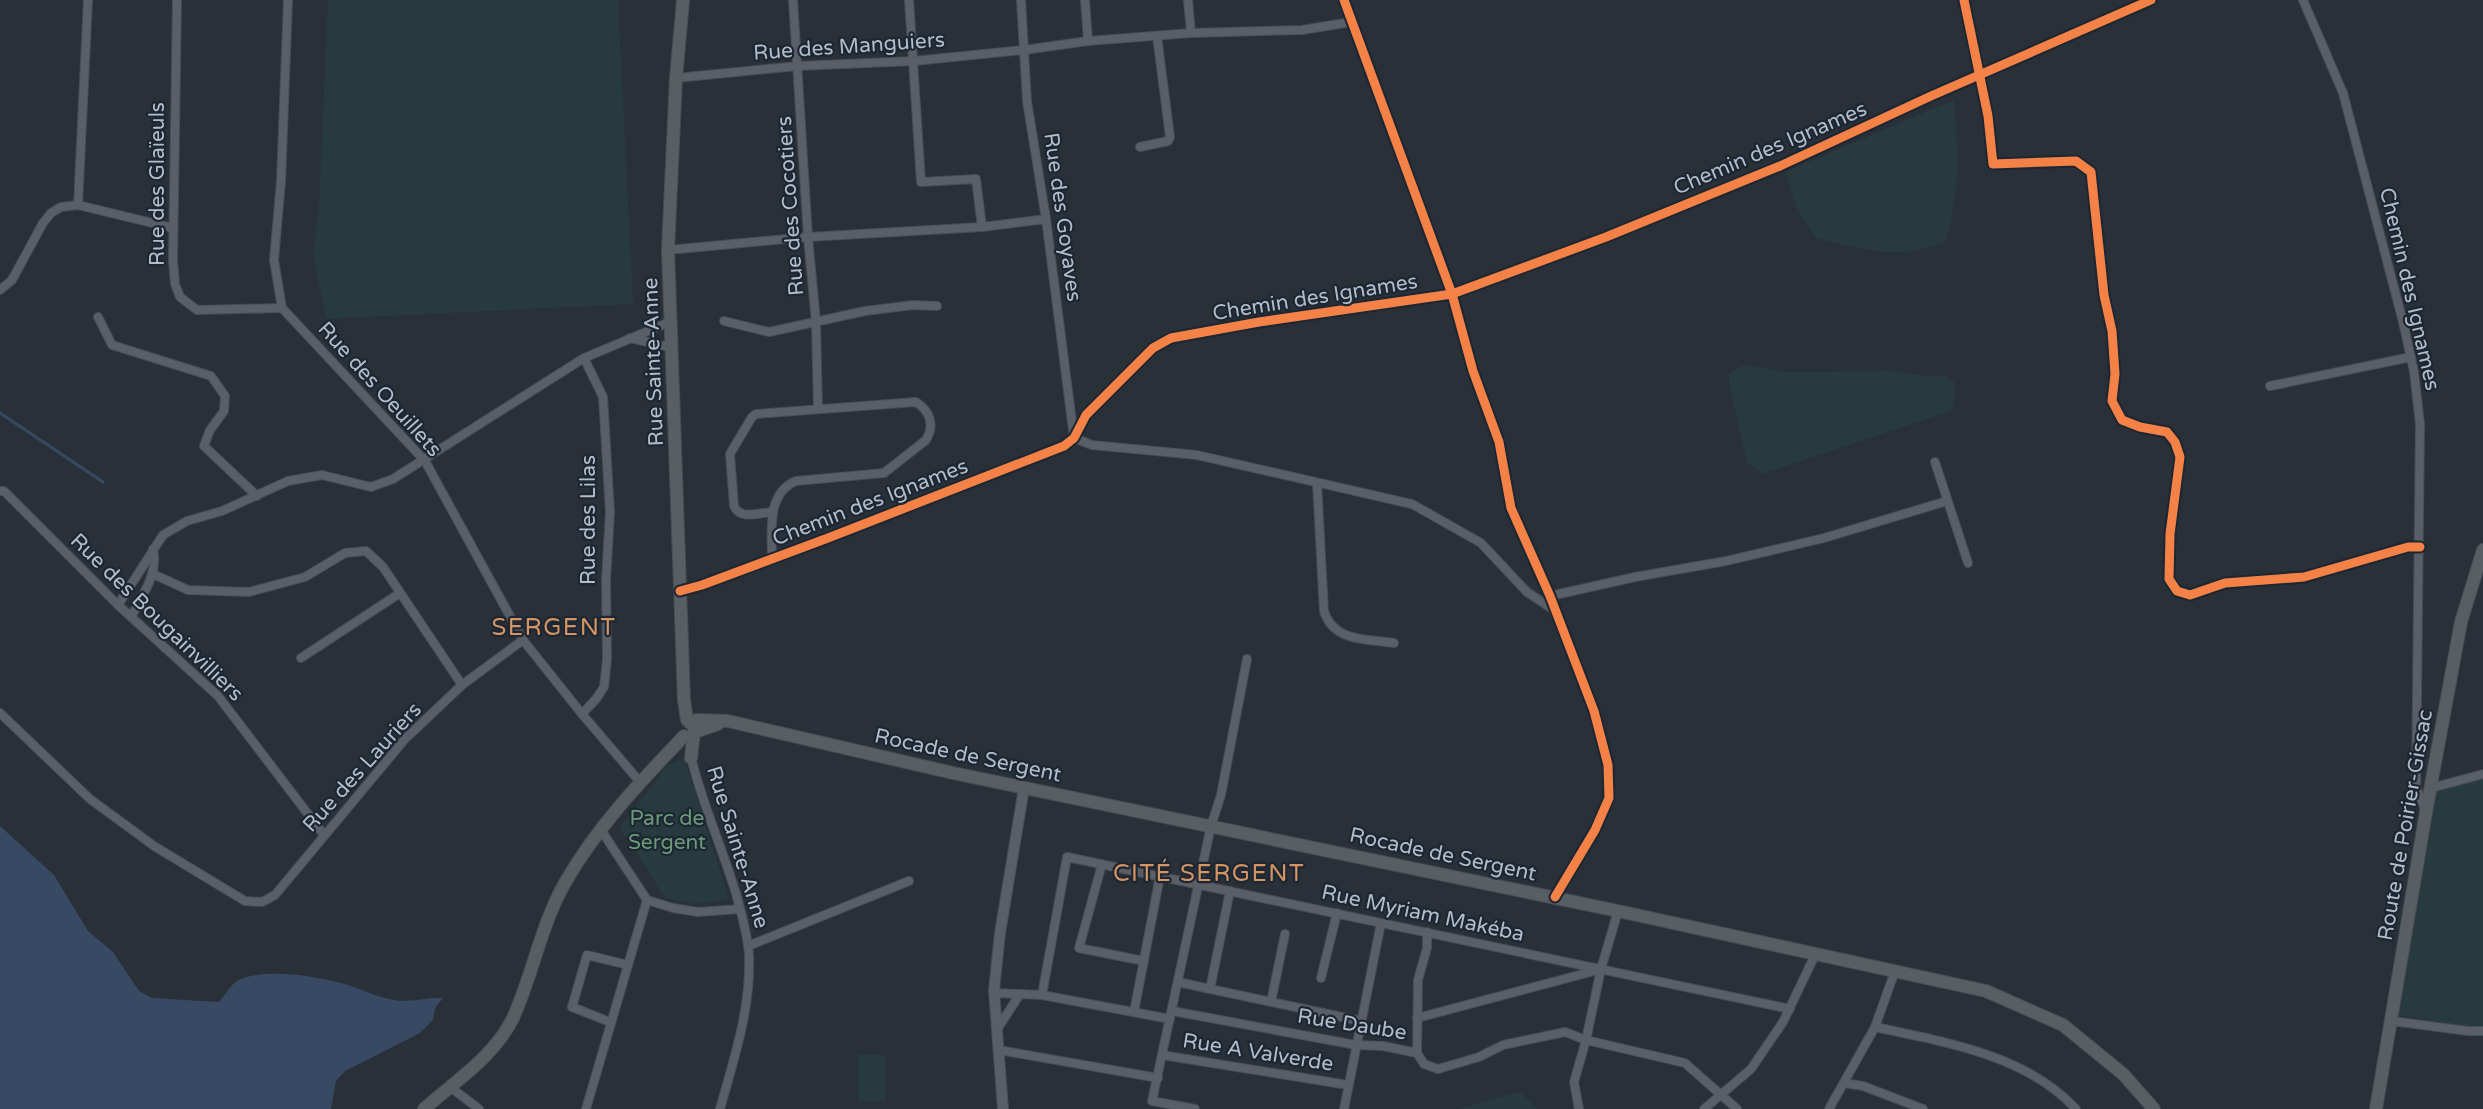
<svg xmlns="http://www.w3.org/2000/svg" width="2483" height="1109" font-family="'Varela Round',sans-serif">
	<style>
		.green { fill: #273a3e }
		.water { fill: #384963 }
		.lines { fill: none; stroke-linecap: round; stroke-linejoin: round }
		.stream { stroke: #384963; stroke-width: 3 }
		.minor-casing { stroke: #484c53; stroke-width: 10 }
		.tertiary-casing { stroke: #484c53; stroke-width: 12 }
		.secondary-casing { stroke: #484c53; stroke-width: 14 }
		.minor { stroke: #5a5e66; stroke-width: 8 }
		.tertiary { stroke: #5a5e66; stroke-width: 10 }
		.secondary { stroke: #595d64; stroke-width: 12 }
		.cycleway-casing { stroke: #1d2633; stroke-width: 13 }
		.cycleway { stroke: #f48246; stroke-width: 9 }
		.labels { text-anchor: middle; stroke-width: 4.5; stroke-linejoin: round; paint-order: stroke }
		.street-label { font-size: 21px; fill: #b4bcc9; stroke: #1d2633 }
		.park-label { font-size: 21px; fill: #6b9a76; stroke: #1d2633 }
		.quarter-label { font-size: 24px; letter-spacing: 1.5px; fill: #d59563; stroke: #1d2633 }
	</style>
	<rect width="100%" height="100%" fill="#2a3038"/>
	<!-- green -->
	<g class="green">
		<polygon points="328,0 618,0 633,304 326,319 313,253 319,209"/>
		<path d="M1954,100C1958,150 1961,193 1945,242C1935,245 1924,249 1913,251C1881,256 1845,245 1815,238L1796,206L1785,172Z"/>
		<polygon points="1745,365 1785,372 1889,371 1925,376 1945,376 1954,382 1956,395 1951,411 1762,474 1747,462 1729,384 1729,373"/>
		<polygon points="684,758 729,899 695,904 665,898 620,827 668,765"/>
		<polygon points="2483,777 2483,1026 2467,1027 2398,1015 2433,790"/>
		<polygon points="858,1054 885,1055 885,1101 858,1101"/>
		<polygon points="1522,1093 1537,1109 1460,1109 1509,1094"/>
	</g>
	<!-- water -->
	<path class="water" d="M0,826L54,875L88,931L113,952L139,991L152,998L219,1002C224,996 230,986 237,981C262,967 314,976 341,983C357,987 372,995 389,999C407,1004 424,997 443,998L435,1008L433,1020L420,1033L345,1071L336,1081L331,1109H0Z"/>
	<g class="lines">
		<!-- stream -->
		<polyline class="stream" points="0,413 103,482"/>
		<!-- minor casing -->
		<g class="minor-casing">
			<g id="minor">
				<polyline points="177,0 173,260 175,284 180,297 197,310 282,308"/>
				<polyline points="288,0 281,181 274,260 282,308 425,461 523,640 582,714 640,782"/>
				<polyline points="793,0 808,237 816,322 818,409"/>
				<polyline points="909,0 921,182 976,179 982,227"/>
				<polyline points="1021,0 1027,101 1046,219 1074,438 1092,445 1197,455 1412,504 1481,543 1527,592 1554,610"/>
				<polyline points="1085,0 1088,41"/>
				<polyline points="1188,0 1191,33"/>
				<polyline points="1344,0 1452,294 1473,371 1499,442 1511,508 1550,596 1594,711 1608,765 1609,798 1595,830 1555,897"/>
				<polyline points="1964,0 1988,116 1993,164 2076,161 2091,172 2104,295 2112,331 2115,374 2112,401 2122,420 2140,427 2167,432 2175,442 2180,457 2170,534 2169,579 2177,591 2190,595 2225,583 2304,577 2408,547 2420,547"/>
				<polyline points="2303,0 2343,93 2403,322 2414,372 2420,424 2416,788 2426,811"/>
				<polyline points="676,78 798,66 914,61 1024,50 1088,41 1191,33 1302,30 1351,22"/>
				<polyline points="1140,147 1168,141 1170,137 1157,36"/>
				<polyline points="78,205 88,0"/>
				<polyline points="668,250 808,237 982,227 1046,219"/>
				<polyline points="0,290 12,280 43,223 51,213 61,207 78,205 173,228"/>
				<polyline points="98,317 112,345 211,376 225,396 224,411 210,430 204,446 257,496"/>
				<polyline points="724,321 769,332 865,311 913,305 937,306"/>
				<polyline points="630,338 673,348"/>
				<polyline points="2270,386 2411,357"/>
				<polyline points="1935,462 1968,563"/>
				<path d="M1317,483L1324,611C1333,642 1367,639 1394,643"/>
				<polyline points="0,491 4,491 118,605 218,696 324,835"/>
				<path d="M771,512C758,513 740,520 734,506L730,454L752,417L756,414L916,402C930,411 935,425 926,440L884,473L796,481C766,493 772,532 772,559"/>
				<polyline points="153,574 188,590 249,592 305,577 345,553 366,551 383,567 462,685"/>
				<polyline points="680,591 702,585 828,538 1064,446 1074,438 1086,415 1153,348 1171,338 1259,322 1452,294 1606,237 1780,166 1931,96 2151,0"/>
				<polyline points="1550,596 1635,577 1726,561 1824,538 1947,501"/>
				<polyline points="118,605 163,535 187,521 222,511 288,481 322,475 371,487 393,479 584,358 672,321"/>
				<path d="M131,617C142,596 159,573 153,549"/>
				<polyline points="301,658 400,593"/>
				<polyline points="0,713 90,799 154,846 245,901 262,902 275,895 405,739 462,685 523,640"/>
				<polyline points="582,714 596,699 604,687 607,659 606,580 610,512 603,397 584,358"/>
				<path d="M690,753C701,802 723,849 737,897C742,916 748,936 749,956C751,1008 734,1059 720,1109"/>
				<polyline points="2431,788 2483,774"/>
				<polyline points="1102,864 1079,948 1144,961"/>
				<polyline points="1230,891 1210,989 1361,1021"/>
				<polyline points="647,900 673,908 698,912 740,909"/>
				<polyline points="748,946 909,881"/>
				<polyline points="1321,978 1337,913"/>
				<polyline points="1178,982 1210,989"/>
				<polyline points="994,993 1020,994"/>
				<polyline points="1042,995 1170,1019"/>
				<polyline points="1271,1002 1285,934"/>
				<polyline points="1172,1011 1356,1045 1383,1046 1417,1053 1424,1064 1438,1069 1479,1057 1503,1045 1565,1032 1586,1040 1685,1063 1737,1109"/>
				<polyline points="1134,1012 1160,876"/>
				<polyline points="1417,1018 1598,970"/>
				<polyline points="2392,1021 2468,1031 2483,1031"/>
				<polyline points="610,1022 572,1007 587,955 628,965"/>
				<path d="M1875,1027C1944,1042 2025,1054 2076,1109"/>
				<polyline points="998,1028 1020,994 1042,995 1067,857 1790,1009"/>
				<polyline points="999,1050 1158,1078"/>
				<polyline points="1417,1053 1418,980 1427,948 1427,932"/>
				<polyline points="1162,1055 1348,1085"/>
				<polyline points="1844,1083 1863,1086 1923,1109"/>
				<polyline points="450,1087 479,1109"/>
				<polyline points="586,1109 647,900 601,830"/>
				<polyline points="1195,1109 1152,1101 1211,826 1221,795 1247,659"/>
				<polyline points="1344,1109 1381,923"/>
				<polyline points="1579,1109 1574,1082 1586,1040 1601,969 1618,911"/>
				<polyline points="1704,1109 1751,1069 1783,1022 1816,953"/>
				<polyline points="1829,1109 1875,1027 1895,971"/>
			</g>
		</g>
		<!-- tertiary casing -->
		<g class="tertiary-casing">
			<polyline id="tertiary" points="1003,1109 994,990 1000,933 1024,788"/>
		</g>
		<!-- secondary casing -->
		<g class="secondary-casing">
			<g id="secondary">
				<polyline points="683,0 676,78 668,250 684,700 687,720"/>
				<polyline points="690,723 697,720 728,721 953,773 1618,911 1986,991 2063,1025 2123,1074 2154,1109"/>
				<polyline points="691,758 694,732 718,724"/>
				<path d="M424,1109C455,1081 494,1057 513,1018C533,974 541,924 566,881C597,827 641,781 684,736"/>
				<polyline points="2376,1109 2426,812 2461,622 2483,550"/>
			</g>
		</g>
		<!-- minor -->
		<use href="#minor" class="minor"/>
		<!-- tertiary -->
		<use href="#tertiary" class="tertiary"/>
		<!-- secondary -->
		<use href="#secondary" class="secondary"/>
		<!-- cycleway casing -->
		<g class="cycleway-casing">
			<g id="cycleway">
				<polyline points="1344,0 1452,294 1473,371 1499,442 1511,508 1550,596 1594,711 1608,765 1609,798 1595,830 1555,897"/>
				<polyline points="1964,0 1988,116 1993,164 2076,161 2091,172 2104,295 2112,331 2115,374 2112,401 2122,420 2140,427 2167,432 2175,442 2180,457 2170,534 2169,579 2177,591 2190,595 2225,583 2304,577 2408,547 2420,547"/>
				<polyline points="680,591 702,585 828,538 1064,446 1074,438 1086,415 1153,348 1171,338 1259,322 1452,294 1606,237 1780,166 1931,96 2151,0"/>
			</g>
		</g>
		<!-- cycleway -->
		<use href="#cycleway" class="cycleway"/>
	</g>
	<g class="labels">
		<!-- street labels -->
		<g class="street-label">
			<text transform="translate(849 46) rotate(-4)" y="7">Rue des Manguiers</text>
			<text transform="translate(1770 148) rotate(-23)" y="7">Chemin des Ignames</text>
			<text transform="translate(157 184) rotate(-90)" y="7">Rue des Glaïeuls</text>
			<text transform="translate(790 206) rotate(-94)" y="7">Rue des Cocotiers</text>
			<text transform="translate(1063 217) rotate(82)" y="7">Rue des Goyaves</text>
			<text transform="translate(2410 289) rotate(77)" y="7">Chemin des Ignames</text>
			<text transform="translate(1315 297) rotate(-9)" y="7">Chemin des Ignames</text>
			<text transform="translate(653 362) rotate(-92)" y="7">Rue Sainte-Anne</text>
			<text transform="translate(380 389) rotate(48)" y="7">Rue des Oeuillets</text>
			<text transform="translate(870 502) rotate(-21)" y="7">Chemin des Ignames</text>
			<text transform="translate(588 520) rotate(-90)" y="7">Rue des Lilas</text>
			<text transform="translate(157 617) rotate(44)" y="7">Rue des Bougainvilliers</text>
			<text transform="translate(968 755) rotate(12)" y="7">Rocade de Sergent</text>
			<text transform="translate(362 767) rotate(-48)" y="7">Rue des Lauriers</text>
			<text transform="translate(2405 825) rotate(-80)" y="7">Route de Poirier-Gissac</text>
			<text transform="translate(738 847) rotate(73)" y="7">Rue Sainte-Anne</text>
			<text transform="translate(1443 854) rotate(12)" y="7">Rocade de Sergent</text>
			<text transform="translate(1423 913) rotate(12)" y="7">Rue Myriam Makéba</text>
			<text transform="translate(1352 1024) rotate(9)" y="7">Rue Daube</text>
			<text transform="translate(1258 1052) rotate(9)" y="7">Rue A Valverde</text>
		</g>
		<!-- park labels -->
		<g class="park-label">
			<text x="667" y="825">Parc de<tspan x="667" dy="24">Sergent</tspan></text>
		</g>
		<!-- quarter labels -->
		<g class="quarter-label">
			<text x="554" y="635">SERGENT</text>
			<text x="1209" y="881">CITÉ SERGENT</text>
		</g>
	</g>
</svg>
